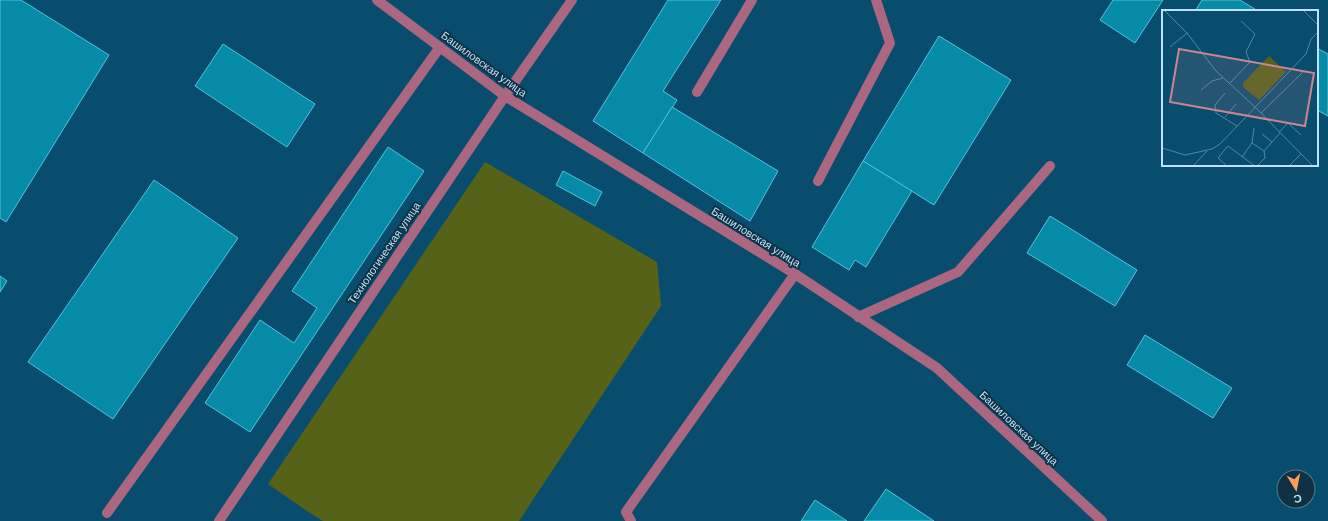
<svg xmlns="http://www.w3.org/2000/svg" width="1328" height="521" font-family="Arial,sans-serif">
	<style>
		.green { fill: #576219 }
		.building { fill: #058ba5; stroke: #57c1dc }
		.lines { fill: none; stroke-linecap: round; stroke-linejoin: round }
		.minor { stroke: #ac6780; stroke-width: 10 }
		.labels { text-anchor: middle; stroke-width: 4; stroke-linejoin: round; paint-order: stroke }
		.street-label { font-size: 11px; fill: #bde2fc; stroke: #0f3144 }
		.inset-road { fill: none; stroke: #5089a7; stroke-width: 1 }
		.view { fill: #ca8592; fill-opacity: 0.15; stroke: #ca8592; stroke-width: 2 }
		.inset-edge { fill: none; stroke: #bde2fc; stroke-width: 2 }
	</style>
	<rect width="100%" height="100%" fill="#084d6e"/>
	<!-- green -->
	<polygon class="green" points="485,162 657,262 661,306 519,521 323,521 304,509 268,484"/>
	<!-- building -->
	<g class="building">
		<polygon points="0,0 21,0 109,55 6,222 0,218"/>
		<polygon points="668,0 721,0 663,91 677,100 643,153 593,121"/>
		<polygon points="1113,0 1163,0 1135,43 1100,20"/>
		<polygon points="1202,0 1240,0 1258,11 1195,11"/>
		<polygon points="939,36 1011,80 934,205 863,161"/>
		<polygon points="223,44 315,104 287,147 195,86"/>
		<polygon points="1317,48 1328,54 1328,116 1317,110"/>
		<polygon points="672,107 778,171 750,221 643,153"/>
		<polygon points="388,147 424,171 250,432 205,403 260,320 294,343 317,308 292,291"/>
		<polygon points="863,161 912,191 866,267 855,260 849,270 812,247"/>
		<polygon points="563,171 602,192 595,206 556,185"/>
		<polygon points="154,180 238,238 113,419 28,362"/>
		<polygon points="1050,216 1137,270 1115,306 1027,253"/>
		<polygon points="0,276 7,281 0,292"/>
		<polygon points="1145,335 1232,388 1213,418 1127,365"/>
		<polygon points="886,489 934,521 864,521"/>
		<polygon points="815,500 847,521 801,521"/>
	</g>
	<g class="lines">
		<!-- minor -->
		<g class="minor">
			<polyline points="377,0 505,96 795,274 937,368 1102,521"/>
			<polyline points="697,92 752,0"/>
			<polyline points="818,181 890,43 876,0"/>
			<polyline points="858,317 958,272 1050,166"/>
			<polyline points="107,513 440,47"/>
			<polyline points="219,521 505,96 572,0"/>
			<polyline points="631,521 626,512 795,274"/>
		</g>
	</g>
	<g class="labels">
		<!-- street labels -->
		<g class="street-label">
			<text transform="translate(484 64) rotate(36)" y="4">Башиловская улица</text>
			<text transform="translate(756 237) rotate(32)" y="4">Башиловская улица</text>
			<text transform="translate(384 253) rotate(-56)" y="4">Технологическая улица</text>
			<text transform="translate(1019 428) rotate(43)" y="4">Башиловская улица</text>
		</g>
	</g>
	<!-- overview -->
	<g transform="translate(1162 10)">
		<rect width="156" height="156" fill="#084d6e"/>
		<path d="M107,46L124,62L97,90L81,77V73Z" fill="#576219"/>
		<path class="inset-road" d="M2,0L25,23L54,61L93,97L151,156M141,0L156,15M8,37L25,23M67,74L88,52L84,42L93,24L79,11M39,80L50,71L61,68M63,83L53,95L54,103L75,116M99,103L141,62M63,107L74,94M117,122L126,113L139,125M100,124L110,132M90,133L92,118M0,138L23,145L50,139L58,134L144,44L149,29L156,22M80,147L90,133L102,141M31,156L45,141M65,156L56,148L66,136L93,156M95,156L103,148L102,141L118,123M127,156L139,144"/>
		<path class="view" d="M17,39L152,63L143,116L8,92Z"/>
		<rect width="156" height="156" class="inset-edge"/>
	</g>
	<!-- north arrow -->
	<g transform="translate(1296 489) rotate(170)"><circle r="19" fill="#0f3144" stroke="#55788e"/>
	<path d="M0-3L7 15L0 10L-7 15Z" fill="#fb9e52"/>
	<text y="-6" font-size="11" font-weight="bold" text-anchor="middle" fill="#bde2fc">С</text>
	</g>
</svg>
